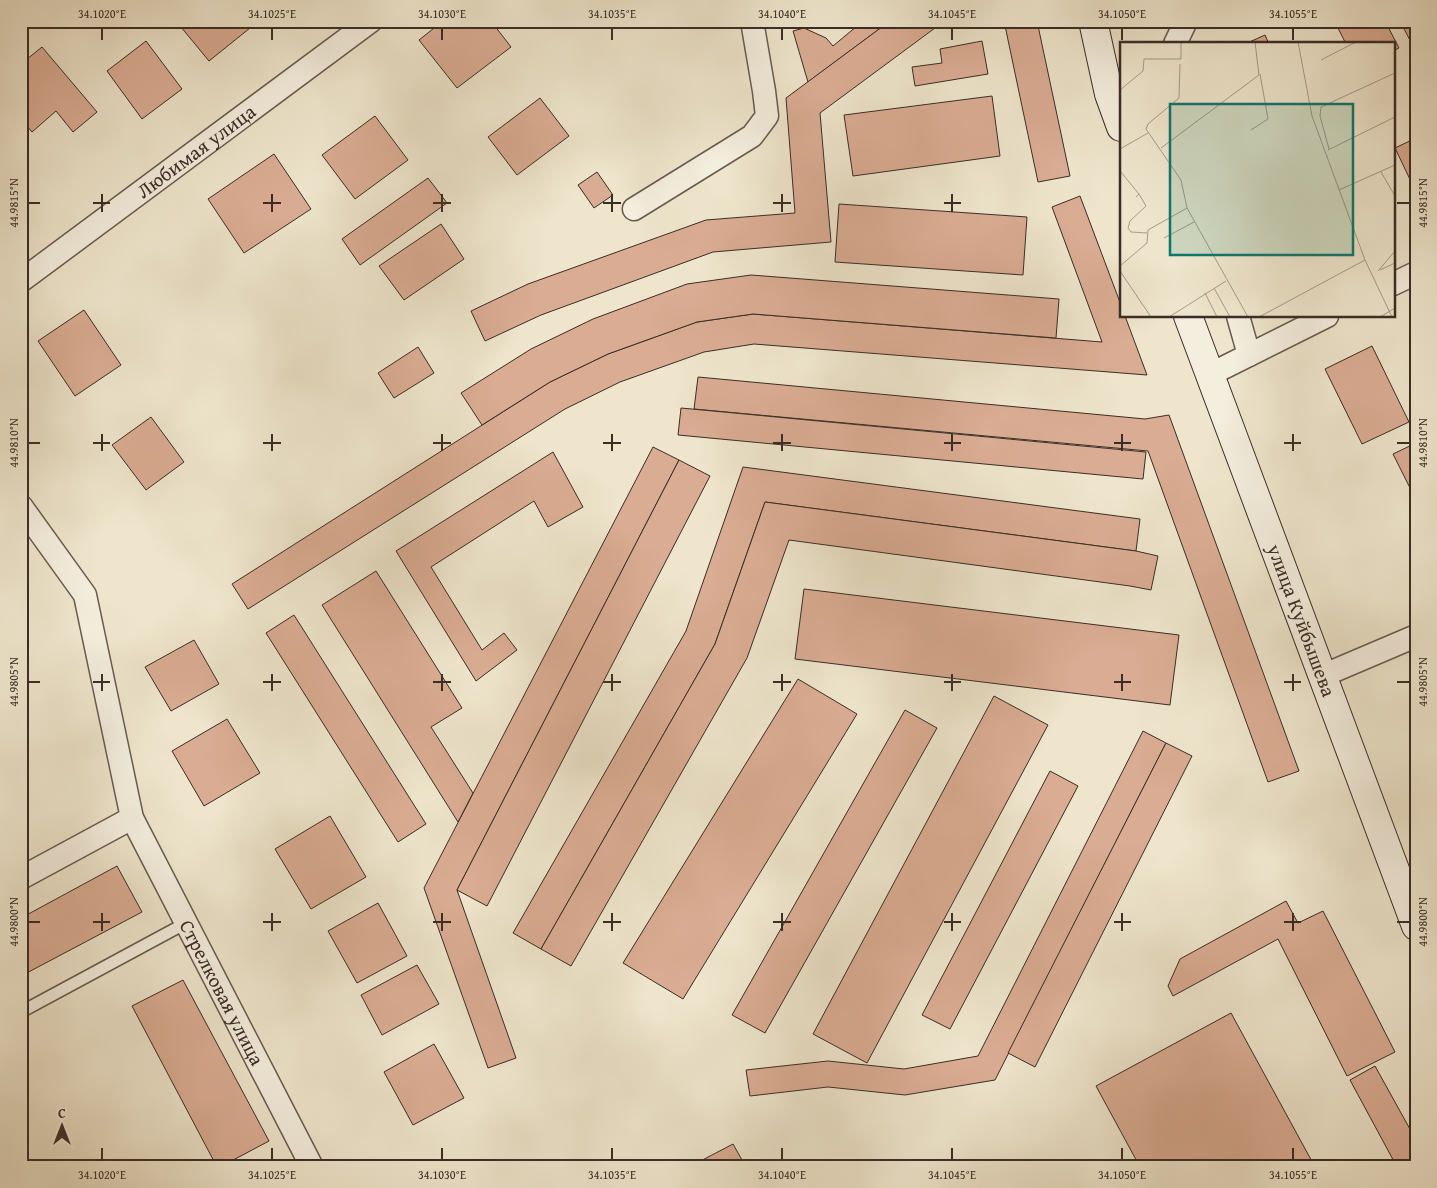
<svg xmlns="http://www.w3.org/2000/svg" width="1437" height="1188" font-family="'Gentium Book Plus',serif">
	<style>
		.building { fill: #daac93; stroke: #3a2d26 }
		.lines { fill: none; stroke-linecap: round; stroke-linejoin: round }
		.lane-casing { stroke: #675b50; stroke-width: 14 }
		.street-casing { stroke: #675b50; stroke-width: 25 }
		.secondary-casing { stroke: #3a2d26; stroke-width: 30 }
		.lane { stroke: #f4eede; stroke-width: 11 }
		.street { stroke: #f4eede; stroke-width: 22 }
		.secondary { stroke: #f4eede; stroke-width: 28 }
		.ticks { fill: none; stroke: #3a2d26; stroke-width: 2 }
		.labels { text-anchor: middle; stroke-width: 5; stroke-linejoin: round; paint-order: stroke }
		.street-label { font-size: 20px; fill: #3a2d26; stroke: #f4eede }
		.inset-road { fill: none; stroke: #a69b8a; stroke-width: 1 }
		.view { fill: #0f766e; fill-opacity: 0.15; stroke: #0f766e; stroke-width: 2.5 }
		.inset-edge { fill: none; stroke: #3a2d26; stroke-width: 2.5 }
		.neatline { fill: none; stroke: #3a2d26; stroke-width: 2 }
		.ticks-label { font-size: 12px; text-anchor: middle; fill: #3a2d26 }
	</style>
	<rect width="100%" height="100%" fill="#eee5cc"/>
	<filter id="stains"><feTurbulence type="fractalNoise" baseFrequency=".004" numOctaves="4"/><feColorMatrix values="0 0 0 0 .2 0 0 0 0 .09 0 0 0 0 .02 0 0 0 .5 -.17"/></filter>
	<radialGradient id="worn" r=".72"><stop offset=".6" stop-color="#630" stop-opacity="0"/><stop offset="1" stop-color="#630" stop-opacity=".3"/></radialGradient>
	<!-- building -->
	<g class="building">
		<polygon points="176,21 253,21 255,24 209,61"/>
		<polygon points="443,21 491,21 511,47 457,88 419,40"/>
		<polygon points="863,21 890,21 808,82 793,31 804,28 826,38 833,46"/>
		<polygon points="890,21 939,21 935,28 820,113 831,242 713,252 541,315 485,341 471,311 528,284 706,220 795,213 786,98"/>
		<polygon points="1004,21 1037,21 1070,176 1038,182"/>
		<polygon points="1351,21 1385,21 1399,48 1393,51 1393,44 1346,44 1338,28"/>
		<polygon points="1400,21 1416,21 1416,52"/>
		<polygon points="1265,35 1269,44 1245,44"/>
		<polygon points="146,41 182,89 142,119 107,71"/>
		<polygon points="982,41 988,74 915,86 912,67 942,63 940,49"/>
		<polygon points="42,47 97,112 73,132 56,111 32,132 21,119 21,64"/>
		<polygon points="992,96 1000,156 853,176 844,115"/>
		<polygon points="540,98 569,136 517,175 488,137"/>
		<polygon points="375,116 408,160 355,199 322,155"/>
		<polygon points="1416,138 1416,192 1395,148"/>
		<polygon points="274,154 311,209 244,253 208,199"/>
		<polygon points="597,172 613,195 594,208 578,185"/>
		<polygon points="428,178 447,203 360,265 342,239"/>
		<polygon points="1080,196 1121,305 1121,316 1125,316 1147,375 754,344 704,352 620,382 565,409 248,609 232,584 550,382 608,354 697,322 753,314 1102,342 1052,207"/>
		<polygon points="839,204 1027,217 1023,275 835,262"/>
		<polygon points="441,224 464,259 404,300 379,266"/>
		<polygon points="751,275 1059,299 1056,338 753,314 697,322 608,354 550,382 482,425 461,393 531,349 593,319 687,284"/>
		<polygon points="84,310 121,365 75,396 38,341"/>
		<polygon points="1372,346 1409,422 1362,444 1325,369"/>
		<polygon points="418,347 434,373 394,398 378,373"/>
		<polygon points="698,377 1145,419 1169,415 1299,771 1268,782 1148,451 694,409"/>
		<polygon points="681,408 1146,452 1143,479 678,435"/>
		<polygon points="151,417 184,462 146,490 112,445"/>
		<polygon points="1416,443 1416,500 1393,454"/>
		<polygon points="653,447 679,460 457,890 516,1058 488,1068 424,888"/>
		<polygon points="553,452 583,507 548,527 534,501 431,567 482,650 504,633 517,650 476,681 396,551"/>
		<polygon points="679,460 710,476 487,906 457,890"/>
		<polygon points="743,467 1140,519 1136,551 765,502 715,644 541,949 513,933 686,631"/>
		<polygon points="765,502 1136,551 1158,556 1151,590 1130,586 789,540 747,658 571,966 541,949 715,644"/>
		<polygon points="1416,542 1416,558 1410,545"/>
		<polygon points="376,571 462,708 431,727 473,793 458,822 322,605"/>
		<polygon points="804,589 1179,635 1170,705 795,659"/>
		<polygon points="294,615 426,824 398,842 266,633"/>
		<polygon points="194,640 219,684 171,711 145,667"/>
		<polygon points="798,679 857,714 683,999 623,963"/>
		<polygon points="994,696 1048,725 867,1063 813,1034"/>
		<polygon points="905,710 937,728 765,1033 732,1015"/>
		<polygon points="227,719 260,773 204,806 172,751"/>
		<polygon points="1143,731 1166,743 995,1080 905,1095 828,1087 750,1096 746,1070 828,1061 904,1069 978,1056"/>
		<polygon points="1166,743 1192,756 1035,1067 1008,1053"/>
		<polygon points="1050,771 1078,786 950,1029 922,1015"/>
		<polygon points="330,816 366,877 311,909 275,849"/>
		<polygon points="117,866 142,912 21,976 21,918"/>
		<polygon points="1286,901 1298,923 1323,911 1395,1052 1347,1076 1278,939 1173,996 1168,986 1180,959"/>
		<polygon points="378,903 407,956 357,983 328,931"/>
		<polygon points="417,965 439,1004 382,1035 361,995"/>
		<polygon points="183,980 269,1141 220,1167 217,1167 132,1006"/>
		<polygon points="1231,1013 1315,1167 1140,1167 1096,1086"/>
		<polygon points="434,1044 464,1098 413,1125 384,1072"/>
		<polygon points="1375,1066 1416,1140 1416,1167 1397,1167 1350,1080"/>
		<polygon points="733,1144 746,1167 689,1167"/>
	</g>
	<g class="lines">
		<!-- lane casing -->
		<g class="lane-casing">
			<polyline id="lane" points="21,1012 186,923"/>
		</g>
		<!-- street casing -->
		<g class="street-casing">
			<g id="street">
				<polyline points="1175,44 1186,21"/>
				<polyline points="634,209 752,136 767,116 764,91 752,21"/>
				<path id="s1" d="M21,281L371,21"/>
				<polyline points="1393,284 1416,273"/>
				<polyline points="1238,316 1249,355"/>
				<polyline points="1209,375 1327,316"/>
				<path id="s2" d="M21,506L85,595L132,818L312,1167"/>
				<polyline points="1322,676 1416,636"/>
				<polyline points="21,878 132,818"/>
			</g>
		</g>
		<!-- secondary casing -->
		<g class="secondary-casing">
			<g id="secondary">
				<polyline points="1093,21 1109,94 1121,127"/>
				<path id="s3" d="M1188,316L1416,926"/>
			</g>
		</g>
		<!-- lane -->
		<use href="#lane" class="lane"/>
		<!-- street -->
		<use href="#street" class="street"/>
		<!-- secondary -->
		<use href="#secondary" class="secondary"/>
	</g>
	<!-- ticks -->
	<path class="ticks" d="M102,28V40M272,28V40M442,28V40M612,28V40M782,28V40M952,28V40M1122,28V40M1293,28V40M102,194V212M272,194V212M442,194V212M612,194V212M782,194V212M952,194V212M28,203H40M93,203H110M263,203H281M433,203H451M603,203H621M773,203H791M944,203H961M1397,203H1410M102,434V451M272,434V451M442,434V451M612,434V451M782,434V451M952,434V451M1122,434V451M1293,434V451M28,443H40M93,443H110M263,443H281M433,443H451M603,443H621M773,443H791M944,443H961M1114,443H1131M1284,443H1301M1397,443H1410M102,674V691M272,674V691M442,674V691M612,674V691M782,674V691M952,674V691M1122,674V691M1293,674V691M28,682H40M93,682H110M263,682H281M433,682H451M603,682H621M773,682H791M944,682H961M1114,682H1131M1284,682H1301M1397,682H1410M102,913V931M272,913V931M442,913V931M612,913V931M782,913V931M952,913V931M1122,913V931M1293,913V931M28,922H40M93,922H110M263,922H281M433,922H451M603,922H621M773,922H791M944,922H961M1114,922H1131M1284,922H1301M1397,922H1410M102,1148V1160M272,1148V1160M442,1148V1160M612,1148V1160M782,1148V1160M952,1148V1160M1122,1148V1160M1293,1148V1160"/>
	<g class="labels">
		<!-- street labels -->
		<g class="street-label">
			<text dy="7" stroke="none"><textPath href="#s1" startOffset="218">Любимая улица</textPath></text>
			<text dy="7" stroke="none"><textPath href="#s3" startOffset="325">улица Куйбышева</textPath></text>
			<text dy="7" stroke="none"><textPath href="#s2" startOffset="534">Стрелковая улица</textPath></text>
		</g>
	</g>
	<!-- overview -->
	<g transform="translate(1120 42)">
		<rect width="275" height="275" fill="#eee5cc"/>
		<path class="inset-road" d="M178,0L192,74L245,218L272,275M201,18L236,0M60,22L59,56L28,82L26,87L61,138L67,166L128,275M0,48L23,29L24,17H61V0M131,88L148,77L140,32M41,106L139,33L135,0M0,107L28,91M209,107L200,74L201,65L275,31M208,108L275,75M0,129L19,152L16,155M261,130L275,154M219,148L275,123M19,152L26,164L10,179L8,186L11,190L27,191M44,196L74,180M0,224L27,201L28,188L67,166M260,228L275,221M0,229L31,275M258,229L275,209M94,246L110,275M85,251L97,275M49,275L106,239M139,275L245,218M260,275L275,266"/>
		<path class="view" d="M50,62H233V213H50Z"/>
		<rect width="275" height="275" class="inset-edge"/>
	</g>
	<!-- margin -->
	<rect width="1437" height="1188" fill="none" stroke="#eee5cc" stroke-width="55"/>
	<!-- north arrow -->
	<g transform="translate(62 1126)" stroke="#f4eede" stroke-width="4" paint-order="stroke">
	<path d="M0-4L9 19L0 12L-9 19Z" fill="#3a2d26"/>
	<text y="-8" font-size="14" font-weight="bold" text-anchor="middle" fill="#3a2d26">С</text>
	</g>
	<rect x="28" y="28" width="1382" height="1132" class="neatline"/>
	<g class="ticks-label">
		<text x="102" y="18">34.1020°E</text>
		<text x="272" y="18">34.1025°E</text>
		<text x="442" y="18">34.1030°E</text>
		<text x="612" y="18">34.1035°E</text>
		<text x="782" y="18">34.1040°E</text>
		<text x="952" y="18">34.1045°E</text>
		<text x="1122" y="18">34.1050°E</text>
		<text x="1293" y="18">34.1055°E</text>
		<text transform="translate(14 203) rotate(-90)" y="4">44.9815°N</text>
		<text transform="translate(1423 203) rotate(-90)" y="4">44.9815°N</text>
		<text transform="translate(14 443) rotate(-90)" y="4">44.9810°N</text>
		<text transform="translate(1423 443) rotate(-90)" y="4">44.9810°N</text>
		<text transform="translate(14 682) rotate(-90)" y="4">44.9805°N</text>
		<text transform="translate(1423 682) rotate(-90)" y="4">44.9805°N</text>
		<text transform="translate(14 922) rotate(-90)" y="4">44.9800°N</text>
		<text transform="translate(1423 922) rotate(-90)" y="4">44.9800°N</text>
		<text x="102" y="1179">34.1020°E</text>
		<text x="272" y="1179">34.1025°E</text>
		<text x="442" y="1179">34.1030°E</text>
		<text x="612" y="1179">34.1035°E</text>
		<text x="782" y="1179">34.1040°E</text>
		<text x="952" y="1179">34.1045°E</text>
		<text x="1122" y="1179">34.1050°E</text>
		<text x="1293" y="1179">34.1055°E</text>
	</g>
	<rect width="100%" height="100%" filter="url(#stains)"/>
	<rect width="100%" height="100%" fill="url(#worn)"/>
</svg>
